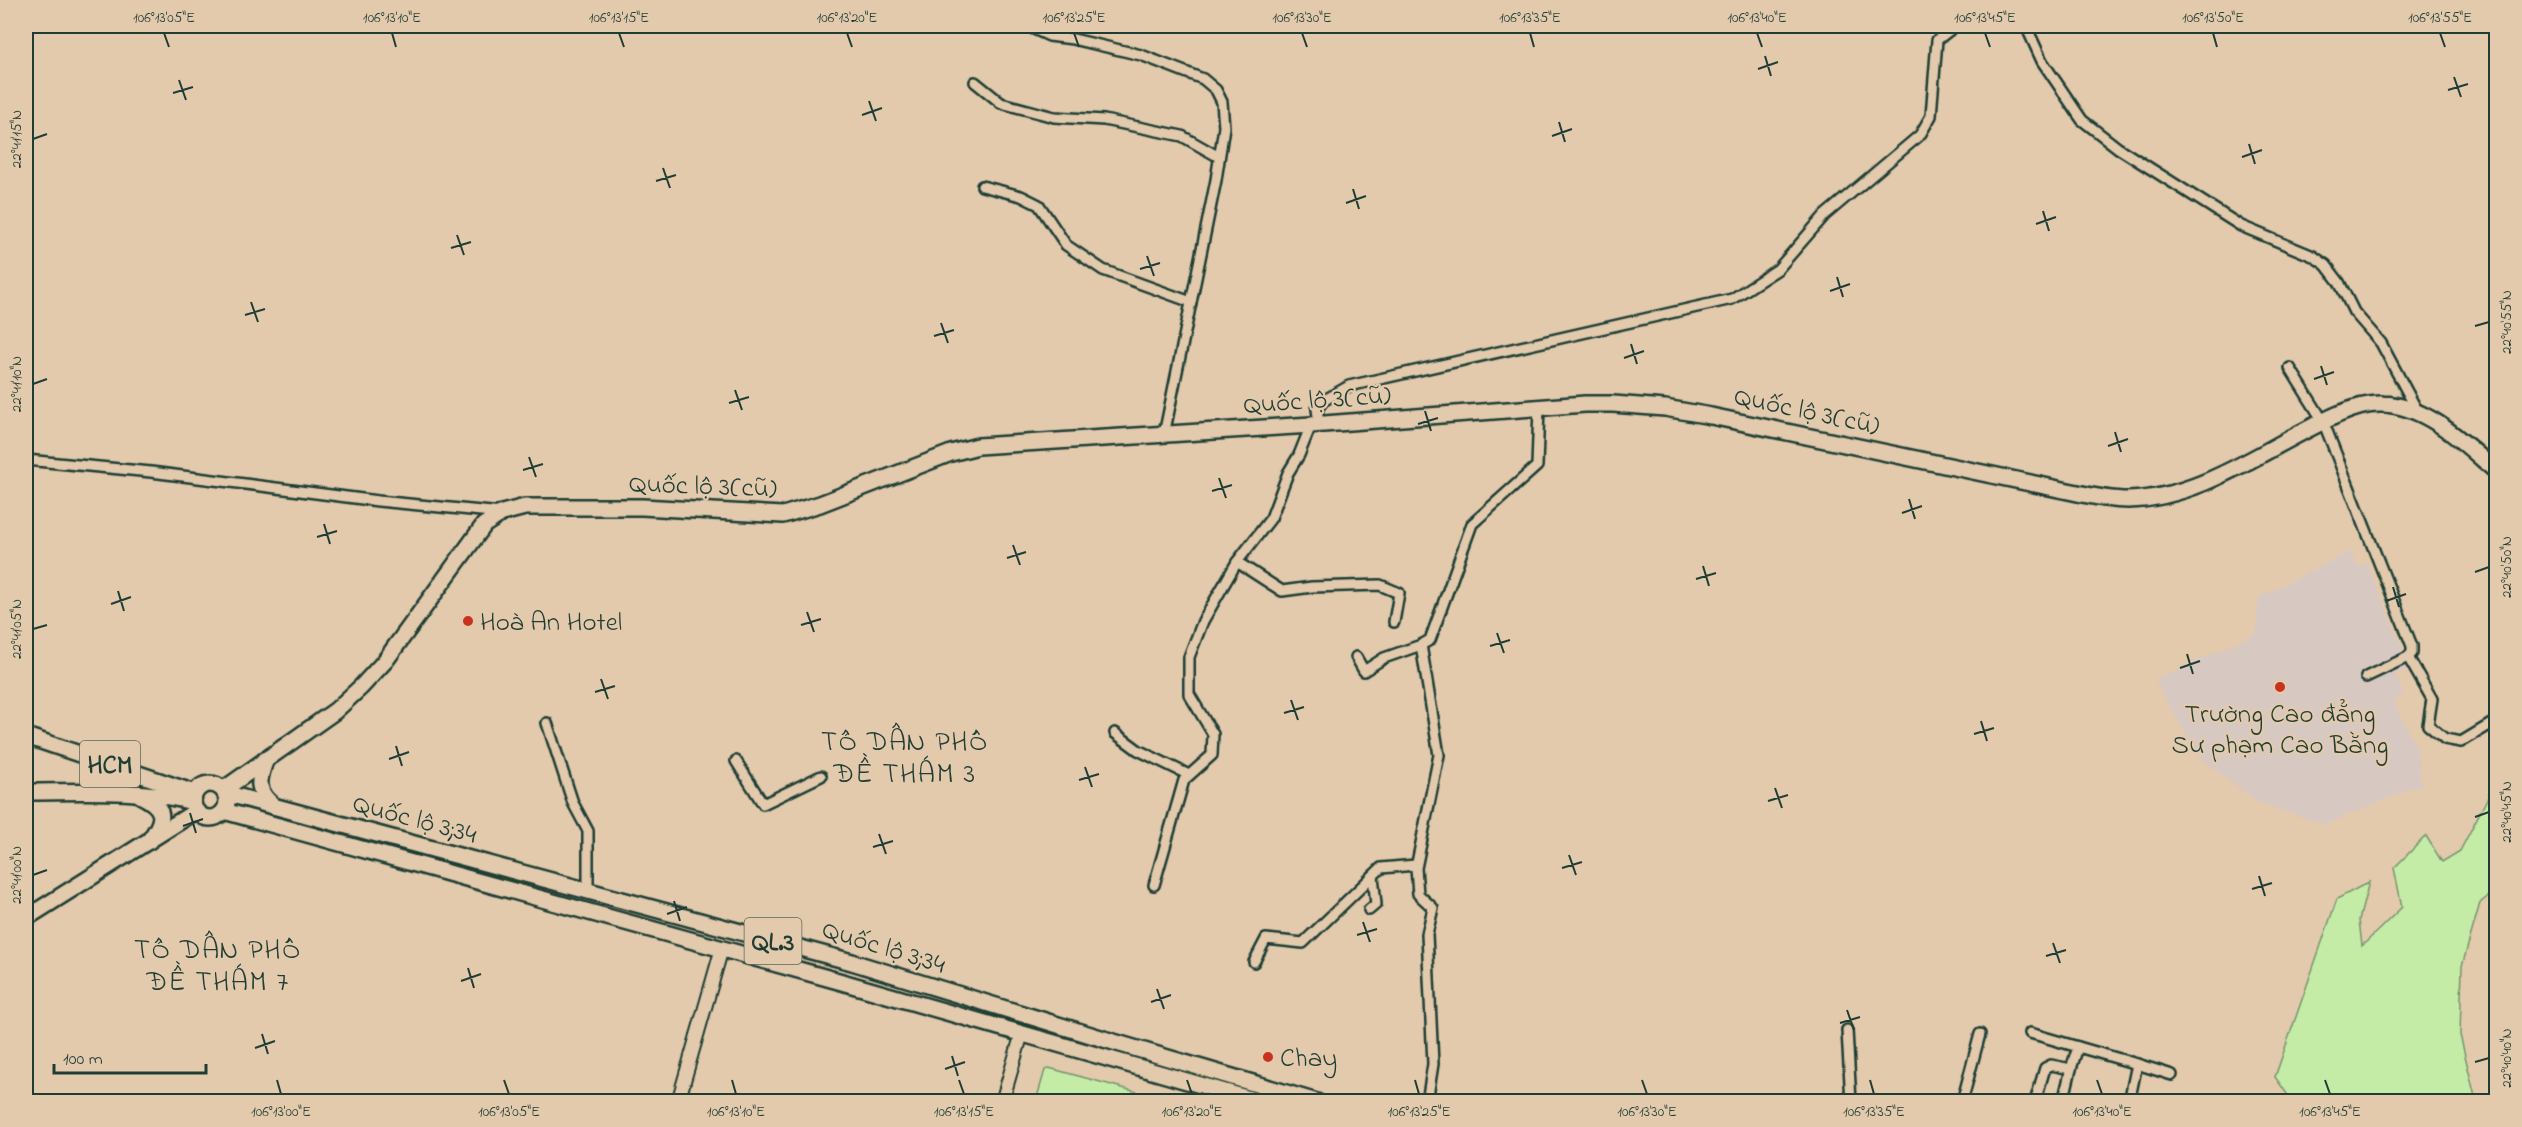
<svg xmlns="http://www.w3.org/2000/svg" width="2522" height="1127" font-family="'Indie Flower',sans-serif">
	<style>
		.built { fill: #d8c8c2 }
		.green { fill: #c5eca7; stroke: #72946e; stroke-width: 1.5 }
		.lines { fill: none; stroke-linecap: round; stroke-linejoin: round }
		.minor-casing { stroke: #1f3d34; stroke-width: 14 }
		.tertiary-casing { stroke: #1f3d34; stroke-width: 16 }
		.primary-casing { stroke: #1f3d34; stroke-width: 20 }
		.trunk-casing { stroke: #1f3d34; stroke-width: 20 }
		.minor { stroke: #e3caac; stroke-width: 9 }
		.tertiary { stroke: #e3caac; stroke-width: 12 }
		.primary { stroke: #e3caac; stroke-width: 15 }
		.trunk { stroke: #e3caac; stroke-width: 15 }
		.ticks { fill: none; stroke: #1f3d34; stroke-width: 2 }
		.poi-dot { fill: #c8321e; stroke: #e3caac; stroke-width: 2 }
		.labels { text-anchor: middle; stroke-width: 4.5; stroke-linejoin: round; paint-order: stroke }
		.shield { fill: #e3caac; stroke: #5a6758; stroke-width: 1.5 }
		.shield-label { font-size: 26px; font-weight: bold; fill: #1f3d34 }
		.street-label { font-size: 27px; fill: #1f3d34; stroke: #e3caac }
		.poi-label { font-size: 27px; fill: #1f3d34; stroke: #e3caac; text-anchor: start }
		.neighbourhood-label { font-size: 28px; letter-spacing: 1.5px; fill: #1f3d34; stroke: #e3caac }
		.neatline { fill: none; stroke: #1f3d34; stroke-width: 2 }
		.ticks-label { font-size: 15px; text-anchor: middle; fill: #1f3d34 }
	</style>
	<rect width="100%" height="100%" fill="#e3caac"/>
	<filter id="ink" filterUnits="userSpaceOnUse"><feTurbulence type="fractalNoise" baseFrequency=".0167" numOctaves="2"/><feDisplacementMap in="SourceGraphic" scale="12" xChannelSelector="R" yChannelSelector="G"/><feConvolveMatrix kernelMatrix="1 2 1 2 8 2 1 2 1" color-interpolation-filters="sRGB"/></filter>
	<g filter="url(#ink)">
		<!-- built -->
		<polygon class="built" points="2351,551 2358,566 2367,563 2411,668 2395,674 2403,693 2394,703 2418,750 2421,784 2325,825 2257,802 2199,757 2155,681 2256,633 2259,597"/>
		<!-- green -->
		<g class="green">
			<polygon points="2496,771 2496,890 2480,903 2462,966 2460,1035 2476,1101 2292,1101 2275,1077 2337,899 2369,882 2359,920 2362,946 2402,907 2394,868 2426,836 2442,862 2460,851 2488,797"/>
			<polygon points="1049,1068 1152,1096 1150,1101 1036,1101 1045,1070"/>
		</g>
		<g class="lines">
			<!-- minor casing -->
			<g class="minor-casing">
				<g id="minor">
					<polyline points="1027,26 1049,36 1073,39 1141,55 1203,79 1216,90 1222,102 1224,127 1216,180 1164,435"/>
					<polyline points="2026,26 2042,61 2082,120 2118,148 2241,226 2313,256 2326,265 2339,282 2354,312 2381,343 2419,414"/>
					<polyline points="975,82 1001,103 1054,117 1104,120 1182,136 1219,157"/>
					<polyline points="982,186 1021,196 1039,205 1066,245 1103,270 1191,302"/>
					<polyline points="2290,368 2323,421 2412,646 2412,653 2408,657 2366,677"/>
					<polyline points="1319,424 1317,409 1323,401 1349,386 1732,299 1778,269 1825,215 1920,135 1931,116 1937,40 1955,26"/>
					<polyline points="1311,425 1299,455 1288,473 1271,518 1237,562 1282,591 1312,587 1380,585 1399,593 1394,622"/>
					<polyline points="26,460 151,472 378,501 502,513"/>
					<polyline points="1356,657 1364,671 1384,658 1421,645"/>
					<polyline points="2408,657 2432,699 2428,725 2445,739 2461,742 2496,721"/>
					<polyline points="547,723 573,803 588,831 588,891"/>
					<polyline points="1115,733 1138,750 1189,775"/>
					<polyline points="736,761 763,804 821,776"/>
					<polyline points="1154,885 1184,780 1212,755 1213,734 1189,694 1189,657 1203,621 1237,562"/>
					<polyline points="1369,910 1376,904 1373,876"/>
					<polyline points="1254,962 1266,939 1303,943 1381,868 1416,865"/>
					<polyline points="1847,1030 1851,1102"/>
					<polyline points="2030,1033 2137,1064 2129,1102"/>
					<polyline points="2137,1064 2172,1075"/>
					<polyline points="1427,1102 1433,1064 1427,934 1433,908 1418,894 1416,868 1439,755 1421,645 1430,640 1472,524 1537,466 1539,407"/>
					<polyline points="1962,1102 1980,1034"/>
					<polyline points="2035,1102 2045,1068 2051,1065 2071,1069 2078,1047"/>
					<polyline points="2063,1102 2071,1069"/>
				</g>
			</g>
			<!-- tertiary casing -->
			<g class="tertiary-casing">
				<g id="tertiary">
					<polyline points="26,1093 29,1102"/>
					<polyline points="678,1102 722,948"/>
					<polyline points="1002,1102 1022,1033"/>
				</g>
			</g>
			<!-- primary casing -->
			<g class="primary-casing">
				<g id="primary">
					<path d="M223,790L335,711L361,687L385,661L484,525L502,513L525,507H642L783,515L820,504L951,453L978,446L1311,425L1585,404H1613L1665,408L1711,416L2073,492C2091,496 2110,500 2128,500C2205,498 2270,444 2339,414C2353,408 2368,403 2383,404C2428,406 2465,444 2496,471"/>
					<polyline points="26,918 196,811"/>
				</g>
			</g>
			<!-- trunk casing -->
			<g class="trunk-casing">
				<g id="trunk">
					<polyline points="26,736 195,793"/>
					<path d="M266,759C258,780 255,791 274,806"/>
					<circle cx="210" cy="801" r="17"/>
					<path d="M26,792C81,792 138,788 193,802"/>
					<polyline points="225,793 852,962 1117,1043 1317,1102"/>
					<path d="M140,795C166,808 166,818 149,841"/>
					<polyline points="224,811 842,982 1260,1102"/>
				</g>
			</g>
			<!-- minor -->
			<use href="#minor" class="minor"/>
			<!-- tertiary -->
			<use href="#tertiary" class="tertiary"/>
			<!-- primary -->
			<use href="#primary" class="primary"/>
			<!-- trunk -->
			<use href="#trunk" class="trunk"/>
		</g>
	</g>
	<!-- ticks -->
	<path class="ticks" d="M164,33L169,47M392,33L396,47M619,33L624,47M847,33L852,47M1074,33L1079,47M1302,33L1307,47M1530,33L1534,47M1757,33L1762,47M1985,33L1990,47M2213,33L2217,47M2440,33L2445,47M1765,56L1771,76M1758,69L1778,62M2454,77L2461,97M179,80L186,100M2448,90L2468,84M173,93L193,87M869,101L876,121M862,115L882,108M1559,122L1565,142M1552,136L1572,129M33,139L47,134M2249,144L2255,164M2242,157L2262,150M663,168L670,188M656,181L676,175M1353,189L1359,209M1346,203L1366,196M2043,211L2049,231M2036,224L2056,217M457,235L464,255M451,248L471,242M1147,256L1154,276M1140,269L1160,263M1837,277L1843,297M1830,291L1850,284M251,302L258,322M245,315L265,309M941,323L948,343M2475,326L2489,322M934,336L954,330M1631,344L1637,364M1624,358L1644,351M2321,366L2327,385M2314,379L2334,372M33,384L47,379M735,390L742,410M729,403L749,397M1425,411L1431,431M1418,424L1438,418M2115,432L2121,452M2108,446L2128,439M529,457L536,477M523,470L543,464M1219,478L1226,498M1212,491L1232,485M1909,499L1915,519M1902,513L1922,506M324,524L330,544M317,537L337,531M1013,545L1020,565M1007,558L1026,552M1703,566L1709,586M2475,572L2489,567M1696,579L1716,573M2393,587L2399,607M118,591L124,611M2386,601L2406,594M111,604L131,597M807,612L814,632M801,625L821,619M33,629L47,625M1497,633L1504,653M1490,646L1510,640M2187,654L2193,674M2180,668L2200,661M601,679L608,699M595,692L615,686M1291,700L1298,720M1284,713L1304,707M1981,721L1987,741M1974,734L1994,728M396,746L402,766M389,759L409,752M1085,767L1092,787M1079,780L1099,774M1775,788L1782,808M1768,801L1788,795M190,813L196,833M2475,817L2489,812M183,826L203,819M879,834L886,854M873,847L893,841M1569,855L1576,875M1562,868L1582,862M33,875L47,870M2259,876L2265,896M2252,889L2272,883M674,901L680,921M667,914L687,907M1363,922L1370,942M1357,935L1377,929M2053,943L2060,963M2046,956L2066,950M468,968L474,988M461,981L481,974M1157,989L1164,1009M1151,1002L1171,995M1847,1010L1854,1030M1840,1023L1860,1017M262,1034L268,1054M255,1048L275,1041M952,1056L958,1076M2475,1062L2489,1058M945,1069L965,1062M277,1080L281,1094M504,1080L509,1094M732,1080L736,1094M959,1080L964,1094M1187,1080L1192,1094M1415,1080L1419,1094M1642,1080L1647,1094M1870,1080L1874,1094M2097,1080L2102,1094M2325,1080L2330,1094"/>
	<!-- markers -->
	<g class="poi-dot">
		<circle cx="468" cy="621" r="6"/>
		<circle cx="2280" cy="687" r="6"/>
		<circle cx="1268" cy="1057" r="6"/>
	</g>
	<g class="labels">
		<!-- shield labels -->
		<g class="shield">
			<rect x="80" y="741" width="60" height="46" rx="4.5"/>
			<rect x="744.5" y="918" width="57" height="46" rx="4.5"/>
		</g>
		<g class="shield-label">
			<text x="110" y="773">HCM</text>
			<text x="773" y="950">QL.3</text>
		</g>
		<!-- street labels -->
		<g class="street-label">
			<text transform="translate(1317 399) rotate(-4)" y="9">Quốc lộ 3(cũ)</text>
			<text transform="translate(1807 410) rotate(12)" y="9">Quốc lộ 3(cũ)</text>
			<text transform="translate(703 485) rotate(2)" y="9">Quốc lộ 3(cũ)</text>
			<text transform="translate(415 818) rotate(15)" y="9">Quốc lộ 3;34</text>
			<text transform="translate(884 946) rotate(17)" y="9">Quốc lộ 3;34</text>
		</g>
		<!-- poi labels -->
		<g class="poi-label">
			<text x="480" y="630">Hoà An Hotel</text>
			<text x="2280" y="722" text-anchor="middle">Trường Cao đẳng<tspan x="2280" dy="31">Sư phạm Cao Bằng</tspan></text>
			<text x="1280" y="1066">Chay</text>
		</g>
		<!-- neighbourhood labels -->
		<g class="neighbourhood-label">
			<text x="905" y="750">TỔ DÂN PHỐ<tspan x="905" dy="32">ĐỀ THÁM 3</tspan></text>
			<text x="218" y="958">TỔ DÂN PHỐ<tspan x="218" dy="32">ĐỀ THÁM 7</tspan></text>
		</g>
	</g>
	<!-- margin -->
	<rect width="2522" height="1127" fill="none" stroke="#e3caac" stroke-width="66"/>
	<!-- scale -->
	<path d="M54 1064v9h152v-9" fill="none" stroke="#1f3d34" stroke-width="3"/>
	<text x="63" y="1064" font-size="18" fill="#1f3d34" stroke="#e3caac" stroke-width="4.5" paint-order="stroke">100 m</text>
	<rect x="33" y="33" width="2456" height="1061" class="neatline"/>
	<g class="ticks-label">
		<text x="164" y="22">106°13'05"E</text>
		<text x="392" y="22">106°13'10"E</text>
		<text x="619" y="22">106°13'15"E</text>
		<text x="847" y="22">106°13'20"E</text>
		<text x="1074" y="22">106°13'25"E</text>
		<text x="1302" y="22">106°13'30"E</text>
		<text x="1530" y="22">106°13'35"E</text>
		<text x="1757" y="22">106°13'40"E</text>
		<text x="1985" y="22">106°13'45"E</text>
		<text x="2213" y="22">106°13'50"E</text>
		<text x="2440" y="22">106°13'55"E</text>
		<text transform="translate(16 139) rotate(-90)" y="5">22°41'15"N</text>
		<text transform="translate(2506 322) rotate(-90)" y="5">22°40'55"N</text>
		<text transform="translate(16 384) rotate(-90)" y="5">22°41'10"N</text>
		<text transform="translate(2506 567) rotate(-90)" y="5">22°40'50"N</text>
		<text transform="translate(16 629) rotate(-90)" y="5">22°41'05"N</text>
		<text transform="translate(2506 812) rotate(-90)" y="5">22°40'45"N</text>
		<text transform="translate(16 875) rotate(-90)" y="5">22°41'00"N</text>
		<text transform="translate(2506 1058) rotate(-90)" y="5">22°40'40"N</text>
		<text x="281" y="1116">106°13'00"E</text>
		<text x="509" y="1116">106°13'05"E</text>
		<text x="736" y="1116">106°13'10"E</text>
		<text x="964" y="1116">106°13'15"E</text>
		<text x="1192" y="1116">106°13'20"E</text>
		<text x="1419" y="1116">106°13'25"E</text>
		<text x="1647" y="1116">106°13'30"E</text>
		<text x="1874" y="1116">106°13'35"E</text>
		<text x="2102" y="1116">106°13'40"E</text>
		<text x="2330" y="1116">106°13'45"E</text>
	</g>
</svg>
